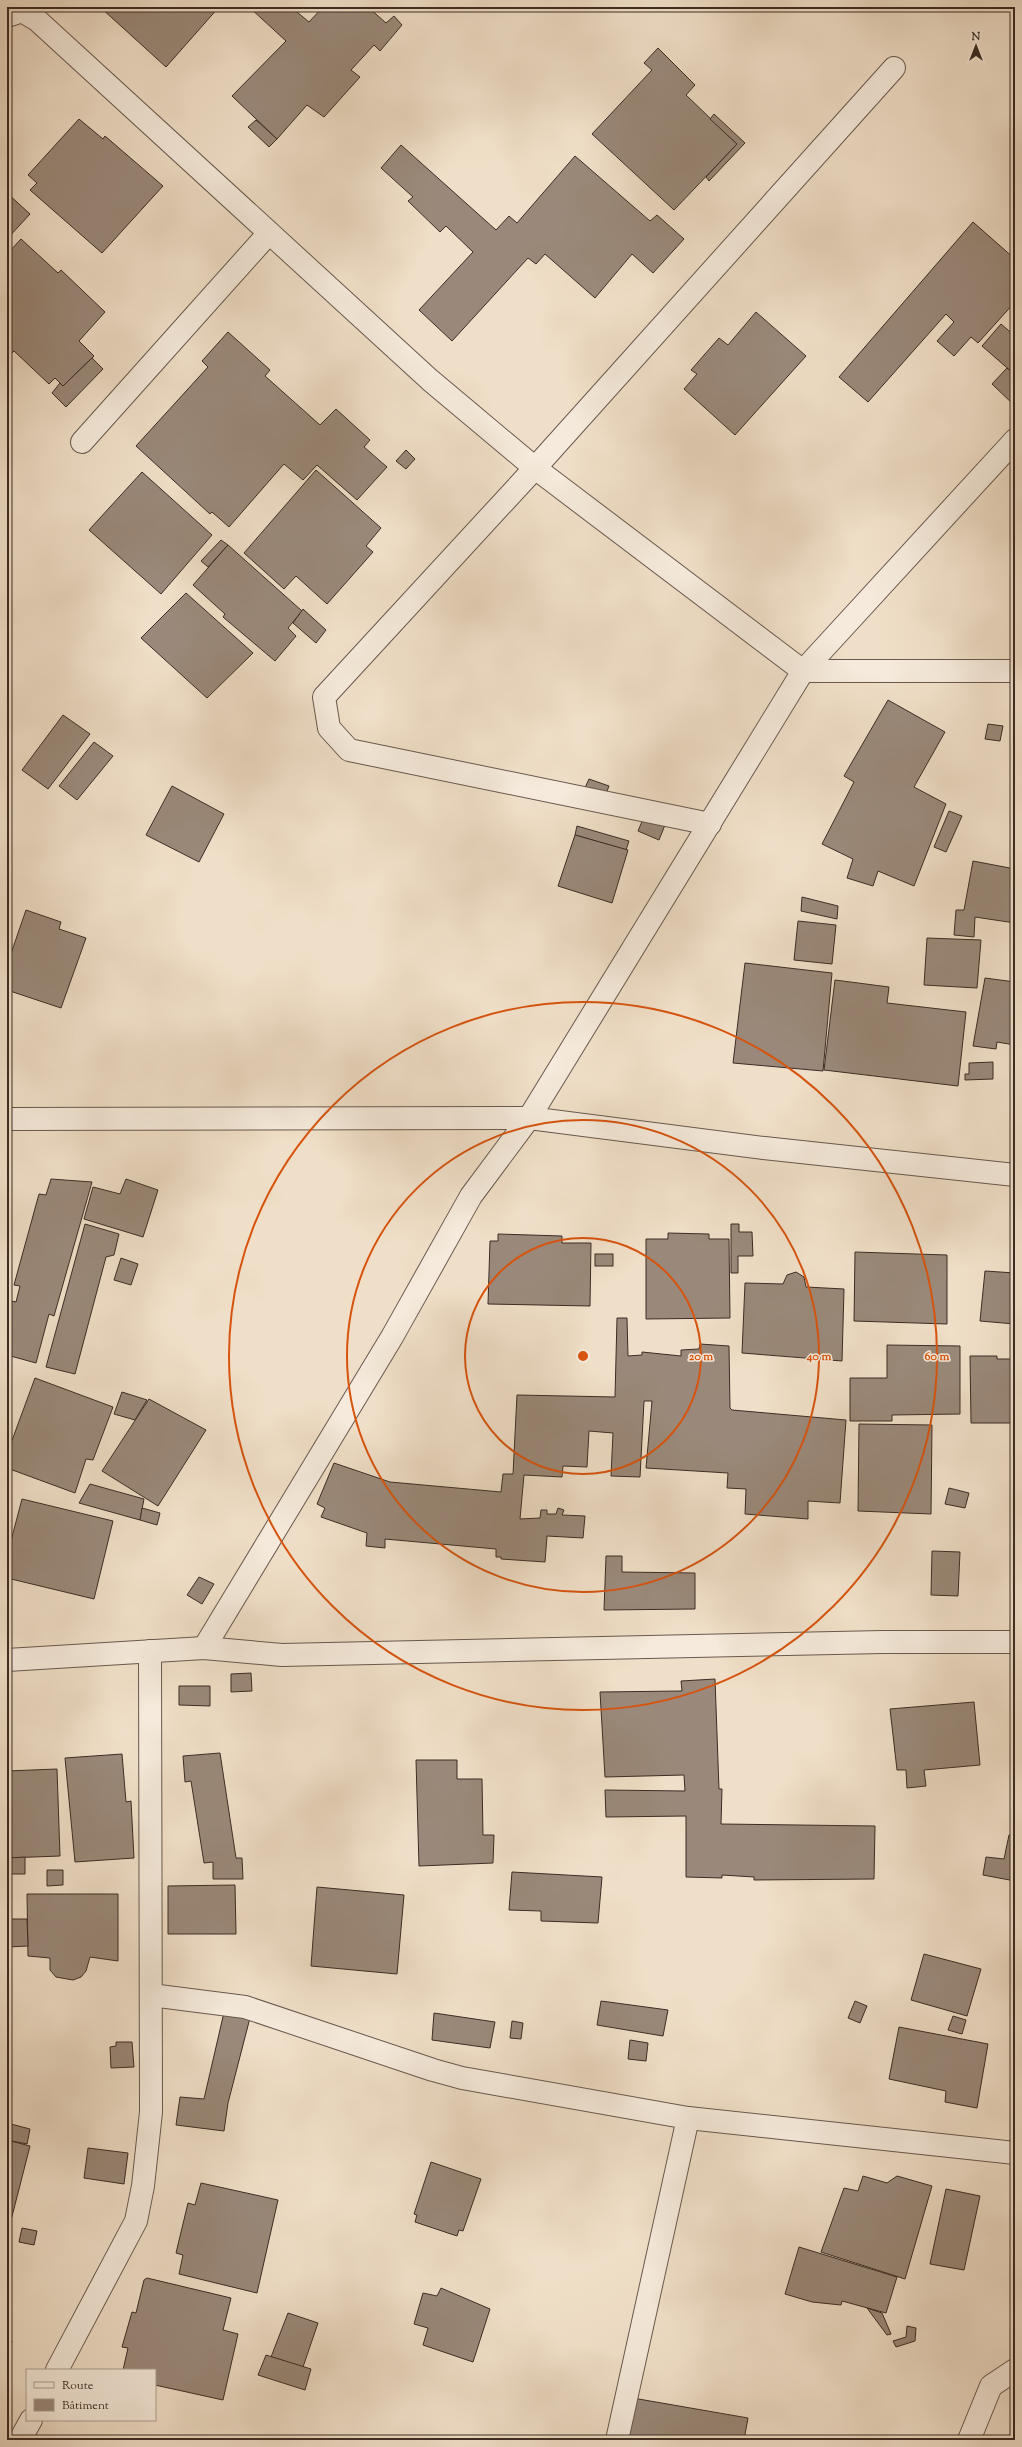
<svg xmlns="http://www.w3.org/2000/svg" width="1022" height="2447" font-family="'Sorts Mill Goudy',serif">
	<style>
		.building { fill: #9a897a; stroke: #3c2c25 }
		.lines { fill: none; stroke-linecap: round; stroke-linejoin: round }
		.minor-casing { stroke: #69594e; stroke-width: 24 }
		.minor { stroke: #f5eadb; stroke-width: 22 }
		.ring { fill: none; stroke: #d7540e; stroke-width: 2 }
		.centre { fill: #d7540e; stroke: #f5eadb; stroke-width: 2 }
		.ring-label { font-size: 12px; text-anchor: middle; font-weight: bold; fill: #d7540e; stroke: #f5eadb; stroke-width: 3; stroke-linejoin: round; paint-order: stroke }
	</style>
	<rect width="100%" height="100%" fill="#f0dfc8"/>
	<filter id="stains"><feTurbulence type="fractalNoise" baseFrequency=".005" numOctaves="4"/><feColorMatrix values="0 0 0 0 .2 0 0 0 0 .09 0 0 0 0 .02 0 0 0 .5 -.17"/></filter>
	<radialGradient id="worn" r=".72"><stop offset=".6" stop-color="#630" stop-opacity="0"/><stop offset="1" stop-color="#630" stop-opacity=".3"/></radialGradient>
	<!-- building -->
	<g class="building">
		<polygon points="100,7 219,7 166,67"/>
		<polygon points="249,7 291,7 309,22 323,7 368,7 386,23 394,16 402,25 380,51 374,45 351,70 360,77 324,117 307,105 277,139 232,96 286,41"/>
		<polygon points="658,48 695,85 686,95 737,144 674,210 592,134 652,70 644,63"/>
		<polygon points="714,114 745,143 709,181 706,177 737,144 710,119"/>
		<polygon points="79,119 103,139 105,136 163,186 102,253 30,190 37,183 28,175"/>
		<polygon points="256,120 277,139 269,147 248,127"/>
		<polygon points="401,145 496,230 509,216 517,223 575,156 650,221 657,215 684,239 653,273 632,254 595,298 545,254 536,264 528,258 452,341 419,310 473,252 446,226 440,232 408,201 413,197 381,168"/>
		<polygon points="7,193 30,214 7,239"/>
		<polygon points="973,222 1015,259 1015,302 978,343 971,337 954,356 937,341 954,322 946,314 868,402 839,377"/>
		<polygon points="21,239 58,273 61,270 105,312 79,341 94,356 63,386 55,378 49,384 14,351 7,358 7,254"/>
		<polygon points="756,312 806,356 735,435 684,389 697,374 691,370 719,338 728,345"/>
		<polygon points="1001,324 1015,336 1013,373 982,346"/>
		<polygon points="228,332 270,370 265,376 320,425 336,409 370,440 364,447 387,467 357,500 317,465 303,480 284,464 229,527 212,512 210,514 136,446 208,367 202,361"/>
		<polygon points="92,358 103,369 66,407 52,393 60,383 63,386"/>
		<polygon points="1007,368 1015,375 1015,406 992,384"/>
		<polygon points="406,450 415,459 406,469 396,461"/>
		<polygon points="316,470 381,528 366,546 373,552 327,604 296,576 284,589 244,553"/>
		<polygon points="142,472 212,535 161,594 89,530"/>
		<polygon points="221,540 228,545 208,567 201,561"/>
		<polygon points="228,545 302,611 288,628 296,636 275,661 223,617 225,614 193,585"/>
		<polygon points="186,593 253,653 207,698 141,638"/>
		<polygon points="303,609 326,630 316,643 293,623"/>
		<polygon points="888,700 945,732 914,787 946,804 914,886 878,871 873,886 847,878 853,859 822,844 854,782 844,776"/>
		<polygon points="63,715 90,734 48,789 22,770"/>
		<polygon points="988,724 1003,726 1000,741 985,739"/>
		<polygon points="94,742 113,756 77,800 59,786"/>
		<polygon points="589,779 609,786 604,799 583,792"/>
		<polygon points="172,786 224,814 199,862 146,835"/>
		<polygon points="949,811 962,816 946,852 934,847"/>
		<polygon points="646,812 667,820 659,840 638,831"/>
		<polygon points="577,826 629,841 626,850 575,835"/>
		<polygon points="575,835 628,850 612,903 558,886"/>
		<polygon points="973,861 1015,869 1015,923 975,917 974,937 954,935 956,910 964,910"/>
		<polygon points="802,897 838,906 837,919 801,911"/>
		<polygon points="26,910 61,922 59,929 86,938 61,1008 7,990 7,965"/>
		<polygon points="798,921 836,925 832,964 794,960"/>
		<polygon points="927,938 981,940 977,988 924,985"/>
		<polygon points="745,963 832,973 823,1071 733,1063"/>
		<polygon points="985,978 1015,982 1015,1045 997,1042 996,1049 973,1046"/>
		<polygon points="835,980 889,987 887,1003 966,1012 958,1086 824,1070"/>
		<polygon points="993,1062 993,1079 965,1080 965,1074 969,1074 969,1063"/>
		<polygon points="51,1179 92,1182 54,1316 49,1314 36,1363 7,1355 7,1300 16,1302 20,1286 14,1285 39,1194 46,1195"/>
		<polygon points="126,1179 158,1190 143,1237 84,1219 93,1187 120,1194"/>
		<polygon points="85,1224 119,1234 114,1255 106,1257 75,1374 46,1367"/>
		<polygon points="731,1224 739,1224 739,1232 752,1232 753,1256 738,1256 738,1273 731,1273"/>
		<polygon points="668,1233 709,1234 709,1239 729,1239 730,1318 646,1319 646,1239 668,1239"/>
		<polygon points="498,1234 562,1236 562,1243 591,1243 590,1306 488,1304 490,1241 498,1241"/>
		<polygon points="855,1252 947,1255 947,1324 854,1321"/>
		<rect x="595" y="1254" width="18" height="12"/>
		<polygon points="121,1258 138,1264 131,1285 114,1280"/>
		<polygon points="985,1271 1015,1273 1015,1324 980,1321"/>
		<polygon points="796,1272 804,1277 806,1287 844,1289 842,1361 742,1353 745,1283 783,1284 787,1275"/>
		<polygon points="617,1318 627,1318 628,1356 642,1355 642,1352 681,1356 681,1350 699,1349 700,1344 729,1346 730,1408 732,1410 846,1420 840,1503 808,1501 808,1519 745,1514 746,1489 727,1488 728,1473 646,1468 652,1401 644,1401 640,1477 611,1476 613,1433 589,1431 587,1467 563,1466 562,1477 524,1475 520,1519 540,1518 541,1510 547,1510 547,1514 556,1514 558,1508 564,1510 562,1515 585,1516 583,1538 547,1536 545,1562 501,1559 501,1557 496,1557 496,1549 385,1539 385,1548 366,1546 367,1533 321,1517 325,1508 317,1504 334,1463 390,1482 501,1492 503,1474 513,1474 517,1395 615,1397"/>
		<polygon points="887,1345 960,1346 960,1414 892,1415 892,1421 850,1421 850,1378 887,1378"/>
		<polygon points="970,1356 997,1356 997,1359 1015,1359 1015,1423 971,1423"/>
		<polygon points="35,1378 113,1407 93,1460 86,1459 75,1493 7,1468 7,1454"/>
		<polygon points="122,1392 147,1400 135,1420 114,1414"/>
		<polygon points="149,1399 206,1430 158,1506 102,1471"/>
		<polygon points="859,1424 932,1425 931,1514 858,1511"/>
		<polygon points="90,1484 144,1499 140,1520 79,1503"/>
		<polygon points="949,1488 969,1493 965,1508 945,1504"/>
		<polygon points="22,1499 113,1521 94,1599 7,1578 7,1556"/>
		<polygon points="142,1508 160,1513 157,1525 140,1520"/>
		<polygon points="932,1551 960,1552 958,1596 931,1595"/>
		<polygon points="606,1556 622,1556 622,1572 695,1573 695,1609 604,1610"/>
		<polygon points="199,1577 214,1584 202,1604 187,1595"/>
		<polygon points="251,1673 252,1691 231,1692 231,1674"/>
		<polygon points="715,1679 719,1789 722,1789 721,1824 875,1826 874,1879 754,1880 754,1877 722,1875 722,1878 686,1877 686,1816 606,1817 605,1790 685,1791 684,1775 605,1777 600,1692 682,1691 681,1681"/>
		<polygon points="179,1686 210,1686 210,1706 179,1705"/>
		<polygon points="974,1702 980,1765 924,1770 926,1786 907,1788 906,1770 897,1770 890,1709"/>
		<polygon points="220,1753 236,1858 242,1858 243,1879 213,1879 213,1862 204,1863 191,1781 185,1782 183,1756"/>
		<polygon points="122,1754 126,1802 131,1801 134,1858 75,1862 65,1758"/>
		<polygon points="416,1760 457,1760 457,1779 482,1779 483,1835 494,1835 493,1863 419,1866"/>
		<polygon points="57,1769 60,1856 7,1858 7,1771"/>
		<polygon points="1015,1834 1015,1881 983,1875 986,1857 1004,1859 1009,1835"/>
		<polygon points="25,1857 25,1874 8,1874 8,1858"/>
		<polygon points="47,1870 63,1870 63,1885 47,1886"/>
		<polygon points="512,1872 602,1877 598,1923 541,1921 541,1911 509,1910"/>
		<polygon points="235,1885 236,1934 168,1934 168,1886"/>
		<polygon points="317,1887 404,1895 397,1974 311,1966"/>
		<polygon points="27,1894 118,1894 118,1961 90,1957 86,1971 81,1977 73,1980 56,1977 50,1970 50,1958 28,1956"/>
		<polygon points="7,1919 27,1919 28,1946 7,1947"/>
		<polygon points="924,1954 981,1969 967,2016 911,2000"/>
		<polygon points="601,2001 668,2010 663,2036 597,2025"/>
		<polygon points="855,2001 867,2006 860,2023 848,2018"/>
		<polygon points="225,2008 251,2014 228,2103 224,2131 176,2125 180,2097 204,2099"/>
		<polygon points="434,2013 495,2022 490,2048 432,2040"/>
		<polygon points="953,2016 966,2020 962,2034 948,2030"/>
		<polygon points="512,2021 523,2023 521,2039 510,2038"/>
		<polygon points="899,2027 988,2044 977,2108 945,2102 946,2091 889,2079"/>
		<polygon points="630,2040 648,2043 646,2061 628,2059"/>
		<polygon points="116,2042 132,2042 134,2067 111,2068 110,2047 116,2046"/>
		<polygon points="7,2123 30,2129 27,2144 7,2140"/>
		<polygon points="7,2140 30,2146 7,2236"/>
		<polygon points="88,2148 128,2153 124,2184 84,2178"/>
		<polygon points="431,2162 481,2179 463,2231 459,2230 457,2236 415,2222 417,2215 414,2214"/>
		<polygon points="863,2176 887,2183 897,2176 932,2186 905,2279 821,2252 844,2188 858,2191"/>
		<polygon points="201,2183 278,2200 257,2293 179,2274 183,2255 176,2253 188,2203 195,2205"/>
		<polygon points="946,2189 980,2196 964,2270 930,2264"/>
		<polygon points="22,2228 37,2231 34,2245 19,2242"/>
		<polygon points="799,2247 897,2277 886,2313 842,2301 841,2305 812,2302 785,2294"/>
		<polygon points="147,2278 231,2298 223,2330 238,2334 223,2400 155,2385 155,2370 123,2370 128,2348 122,2347 132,2312 136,2313 144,2280"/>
		<polygon points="441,2288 490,2309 473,2362 423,2345 428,2328 414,2324 423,2293 437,2296"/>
		<polygon points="867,2308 882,2313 891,2334 887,2335"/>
		<polygon points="288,2313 318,2323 303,2367 271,2357"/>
		<polygon points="907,2326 916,2328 915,2341 896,2347 893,2341 906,2337"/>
		<polygon points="7,2339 12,2341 7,2363"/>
		<polygon points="266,2355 311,2369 305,2390 258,2375"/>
		<polygon points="627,2397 748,2418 744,2440 620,2440"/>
	</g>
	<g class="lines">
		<!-- minor casing -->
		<g class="minor-casing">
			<g id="minor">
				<polyline points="7,16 22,11 37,20 430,380 535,468 803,671 1015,671"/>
				<polyline points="82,442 269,233"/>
				<polyline points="710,824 349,750 329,728 324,697 535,468 894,68"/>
				<polyline points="7,1119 529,1118 764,1148 1015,1175"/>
				<polyline points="204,1648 392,1337 471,1196 529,1118 803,671 1015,440"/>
				<polyline points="7,1660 204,1648 282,1655 883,1642 1015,1642"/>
				<polyline points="151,1995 245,2007 433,2070 462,2078 688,2118 1015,2153"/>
				<polyline points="57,2370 136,2221 143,2186 151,2112 150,1651"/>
				<polyline points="20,2440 31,2420"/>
				<polyline points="617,2440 688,2118"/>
				<polyline points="969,2440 991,2386 1015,2370"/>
			</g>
		</g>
		<!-- minor -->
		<use href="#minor" class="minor"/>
	</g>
	<!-- distance rings -->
	<g class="ring">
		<circle cx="583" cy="1356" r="118"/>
		<circle cx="583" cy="1356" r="236"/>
		<circle cx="583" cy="1356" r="354"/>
	</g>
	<circle cx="583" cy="1356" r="6" class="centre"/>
	<g class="ring-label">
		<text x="701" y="1360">20 m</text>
		<text x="819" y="1360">40 m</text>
		<text x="937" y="1360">60 m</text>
	</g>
	<!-- margin -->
	<rect width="1022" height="2447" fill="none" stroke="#f0dfc8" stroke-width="24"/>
	<rect x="8" y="8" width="1006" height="2431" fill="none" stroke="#3c2c25" stroke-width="2"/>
	<rect x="12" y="12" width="998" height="2423" fill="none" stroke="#3c2c25"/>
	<!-- legend -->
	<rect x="26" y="2369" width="130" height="52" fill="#f5eadb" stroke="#ab9e92"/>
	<rect x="34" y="2382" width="20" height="6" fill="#f5eadb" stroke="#ab9e92"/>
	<text x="62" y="2389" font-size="12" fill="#3c2c25">Route</text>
	<rect x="34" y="2399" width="20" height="12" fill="#9a897a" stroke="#ab9e92"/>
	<text x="62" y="2409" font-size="12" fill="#3c2c25">Bâtiment</text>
	<!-- north arrow -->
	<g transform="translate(976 46)" stroke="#f5eadb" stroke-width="3" paint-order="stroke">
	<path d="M0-3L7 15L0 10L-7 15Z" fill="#3c2c25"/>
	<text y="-6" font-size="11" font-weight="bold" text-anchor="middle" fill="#3c2c25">N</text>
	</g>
	<rect width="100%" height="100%" filter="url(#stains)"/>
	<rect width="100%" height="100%" fill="url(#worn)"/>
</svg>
